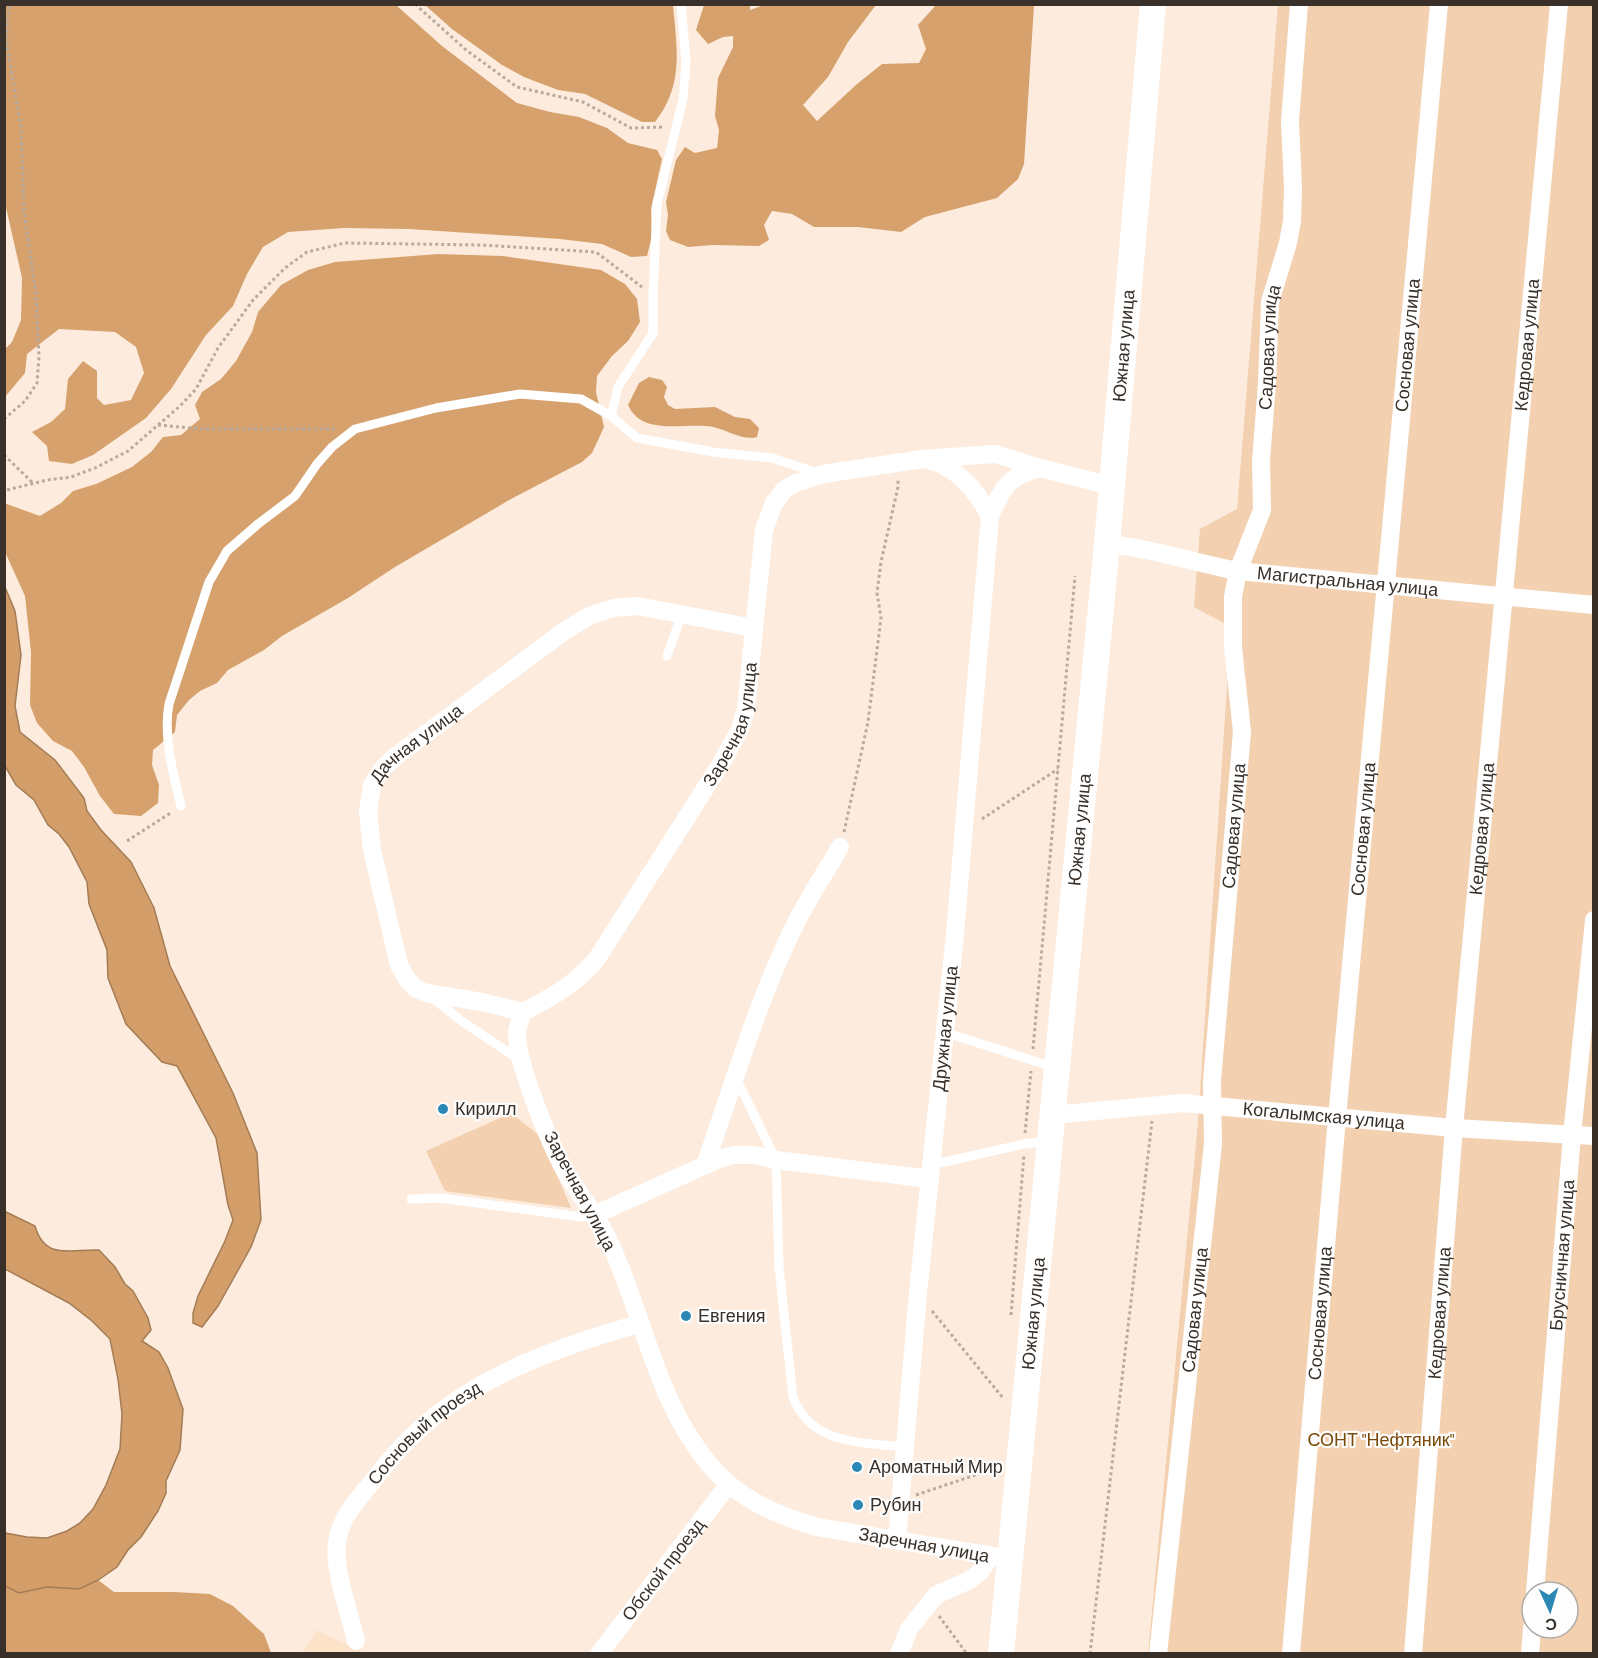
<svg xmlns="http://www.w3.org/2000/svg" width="1598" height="1658" font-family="Barlow,sans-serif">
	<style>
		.built { fill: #fce2c9 }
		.green { fill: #f2d0b0; fill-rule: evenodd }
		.forest { fill: #d6a16c }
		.water { fill: #d39e69; stroke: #a47d56; stroke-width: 1.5 }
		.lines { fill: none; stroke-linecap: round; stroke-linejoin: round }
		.path { stroke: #b8ab9f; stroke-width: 3; stroke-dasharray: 3 3; stroke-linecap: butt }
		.lane { stroke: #fff; stroke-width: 9 }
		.street { stroke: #fff; stroke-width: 18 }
		.secondary { stroke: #fff; stroke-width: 26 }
		.poi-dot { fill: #2b88b4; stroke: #fdfdfd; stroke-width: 2 }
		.labels { text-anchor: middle; stroke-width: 4.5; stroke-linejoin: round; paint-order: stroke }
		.street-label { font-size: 18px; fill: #383029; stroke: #fdfdfd }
		.poi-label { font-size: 18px; fill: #383029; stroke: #fdfdfd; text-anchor: start }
		.park-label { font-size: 18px; fill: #7b4906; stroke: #fdfdfd }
	</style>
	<rect width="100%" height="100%" fill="#fdecde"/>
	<!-- built -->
	<polygon class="built" points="317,1630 364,1653 301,1654"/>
	<!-- green -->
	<g class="green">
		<path d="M1278,5H1593V1653L1148,1654L1198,1122L1231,627L1194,607L1200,529L1237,509ZM1532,1592H1568V1628H1532Z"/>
		<polygon points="511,1113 540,1136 571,1208 445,1191 426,1151"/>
	</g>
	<!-- forest -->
	<g class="forest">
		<polygon points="5,5 396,5 442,46 517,103 550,112 579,117 607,128 628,143 657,150 662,159 651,209 652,236 647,256 631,257 602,244 560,239 409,229 344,228 288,232 263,247 247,274 233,306 206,335 171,389 146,418 93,455 72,464 49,461 47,446 32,432 51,422 65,409 68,379 83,361 97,371 97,398 104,405 131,400 144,373 136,347 115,332 59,329 27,354 25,373 5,397 5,349 12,342 21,320 22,278 5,203"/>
		<path d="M425,5H673C677,49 684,85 655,122H642L585,94L558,90L524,77L502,65L452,29Z"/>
		<polygon points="764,5 876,5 848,42 828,77 803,105 817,121 857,84 882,64 919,63 926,49 918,25 936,5 1034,5 1024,164 1018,179 997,198 925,217 901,232 858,227 814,227 792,214 772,211 764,225 769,240 759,246 713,245 688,247 670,240 666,231 668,215 666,202 676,160 685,147 695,153 717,148 719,130 715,116 718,78 733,47 733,36 723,37 708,44 696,30 704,5 750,4 750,10"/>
		<polygon points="438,254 503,256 601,270 625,284 637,299 640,322 628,341 612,356 597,376 596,392 604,427 592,453 582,462 511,499 395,567 348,598 282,636 264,650 228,670 217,683 200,691 189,700 177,715 175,732 153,750 152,765 159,785 158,803 141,816 114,814 100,796 84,767 72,751 53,741 37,723 30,705 31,652 25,596 5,552 4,503 40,516 61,503 73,491 96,484 132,467 151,452 163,437 181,435 200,419 195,405 202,392 221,379 236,361 252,332 258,312 281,285 308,270 335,262"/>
		<path d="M649,377L662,380L667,387L664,397L668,405L675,409L715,407L735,417L750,419L759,428L757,437C742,441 728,430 713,427C686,422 642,437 628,405L639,383Z"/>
		<polygon points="98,1580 114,1592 174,1592 210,1594 233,1606 264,1634 271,1653 5,1653 4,1586 19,1593 47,1587 78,1589"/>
	</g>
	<!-- water -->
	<g class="water">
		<polygon points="5,587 15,611 21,655 15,706 20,732 55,760 84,798 87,811 101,830 131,862 154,908 170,966 233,1093 257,1153 261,1220 251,1247 218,1306 202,1327 193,1323 193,1313 198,1296 225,1241 233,1220 228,1205 216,1138 177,1066 162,1062 126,1024 108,978 107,950 89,904 87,882 69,847 59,834 48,825 34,800 16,785 5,766"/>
		<path d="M4,1211L35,1226C45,1261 71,1249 99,1250L115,1267L125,1284L133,1291L148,1318L151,1330L142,1341L159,1352L168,1368L183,1409L180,1450L166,1481V1493L158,1511L141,1537L128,1550L117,1567L98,1580L79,1589L47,1587L19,1593L5,1586V1533L27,1537L47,1538L67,1531L80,1523L93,1509L106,1485L120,1449L122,1414L118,1379L110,1339L92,1321L69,1303L5,1269Z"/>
	</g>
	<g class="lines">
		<!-- path -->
		<g class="path">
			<polyline points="415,4 466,50 517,87 583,102 631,128 664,127"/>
			<polyline points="4,419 25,401 37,383 39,356 36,295 24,212 21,127 7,46 7,21 10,4"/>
			<polyline points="158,425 201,429 336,429"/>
			<polyline points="4,455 34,484"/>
			<polyline points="7,490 47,480 71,477 95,468 128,451 180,406 196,389 218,348 253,300 285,268 307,252 345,243 481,245 596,252 642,287"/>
			<polyline points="982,819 1058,769"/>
			<polyline points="844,832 868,722 881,618 877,593 881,562 898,487 898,479"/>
			<polyline points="127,841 172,812"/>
			<polyline points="1033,1049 1075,576"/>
			<polyline points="1025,1133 1031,1071"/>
			<polyline points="932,1311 1003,1398"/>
			<polyline points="1011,1315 1024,1154"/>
			<polyline points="916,1495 996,1468"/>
			<polyline points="939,1616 967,1654"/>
			<polyline points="1090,1654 1152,1121"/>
		</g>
		<!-- lane -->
		<g class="lane">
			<polyline points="611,416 618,387 653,333 653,295 657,204 683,99 686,61 681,4"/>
			<polyline points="667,656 682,614"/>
			<path d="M181,806C173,773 163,737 169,704L209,582L227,551L258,524L295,496L317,464L332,447L355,429L436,408L520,394L581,399L611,416L637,438L713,452L772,458L818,473"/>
			<polyline points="431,997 463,1022 520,1060"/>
			<polyline points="944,1032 1056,1068"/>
			<path d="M737,1080L776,1160L779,1267L793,1397C811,1445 861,1442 904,1447"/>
			<polyline points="931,1165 1024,1144 1049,1141"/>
			<polyline points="411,1199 440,1198 582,1217 594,1215"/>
		</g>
		<!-- street -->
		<g class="street">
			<path d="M929,460C959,469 975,489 990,516"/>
			<path id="s1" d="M1107,544C1152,548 1194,563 1238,571L1594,605"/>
			<path id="s2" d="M523,1012L482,1002L426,993L415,988L407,979L399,965L372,850L368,811L372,785L384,767L396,756L563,632L589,616L613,608L637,606L754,628"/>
			<path id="s3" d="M1053,1115L1182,1103L1454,1128L1594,1136"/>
			<path d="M705,1165C734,1083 759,995 798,919C811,894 826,871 840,847"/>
			<polyline points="594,1215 719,1159 734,1155 754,1155 776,1160 930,1179"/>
			<path id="s4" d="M897,1540L918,1293L955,934L990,516C1003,487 1008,476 1040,468"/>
			<path id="s5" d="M1011,1559L817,1527C775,1515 737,1498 709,1464C655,1399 644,1315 609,1241C597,1216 579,1194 565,1171C550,1144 517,1064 517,1034C517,1027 521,1019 523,1012C552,997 578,983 598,957L722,762L740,729L746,709L764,530L774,503L784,490L796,483L823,474L923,459L995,454L1040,468L1111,486"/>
			<path id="s6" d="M1535,1592L1572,1135L1594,920"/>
			<path id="s7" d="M356,1641C350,1614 333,1569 337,1543C340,1518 357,1500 373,1481C394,1453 419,1427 447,1407C500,1368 577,1341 639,1324"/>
			<path id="s8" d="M599,1654L728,1485"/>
			<polyline points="899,1654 909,1629 936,1595 970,1580 980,1572 990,1557"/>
			<path id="s9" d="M1158,1654L1213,1144L1212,1081L1242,732L1233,647V597L1238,571L1262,510L1261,461L1267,383L1270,302L1288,243L1292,221L1293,188L1290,121L1299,4"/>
			<path id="s10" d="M1291,1654L1337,1118L1439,4"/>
			<path id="s11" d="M1413,1654L1454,1128L1559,4"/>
			<polyline points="1530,1654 1532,1628"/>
		</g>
		<!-- secondary -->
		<path class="secondary" id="s12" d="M1001,1654L1107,544L1153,4"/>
	</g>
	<!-- markers -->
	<g class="poi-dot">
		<circle cx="443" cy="1109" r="6"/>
		<circle cx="686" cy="1316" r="6"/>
		<circle cx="857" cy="1467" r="6"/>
		<circle cx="858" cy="1505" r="6"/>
	</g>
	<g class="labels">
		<!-- street labels -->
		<g class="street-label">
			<text dy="6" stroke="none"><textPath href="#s12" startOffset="1314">Южная улица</textPath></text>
			<text dy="6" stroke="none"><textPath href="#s10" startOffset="1314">Сосновая улица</textPath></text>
			<text dy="6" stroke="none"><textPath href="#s11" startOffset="1314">Кедровая улица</textPath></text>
			<text dy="6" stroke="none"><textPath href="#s9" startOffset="1317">Садовая улица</textPath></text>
			<text dy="6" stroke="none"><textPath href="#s1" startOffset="244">Магистральная улица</textPath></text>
			<text dy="6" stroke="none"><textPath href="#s5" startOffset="1185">Заречная улица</textPath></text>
			<text dy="6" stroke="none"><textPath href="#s2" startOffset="384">Дачная улица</textPath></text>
			<text dy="6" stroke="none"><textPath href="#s9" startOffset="832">Садовая улица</textPath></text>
			<text dy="6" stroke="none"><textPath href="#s12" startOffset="828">Южная улица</textPath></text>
			<text dy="6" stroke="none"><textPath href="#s10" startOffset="828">Сосновая улица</textPath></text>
			<text dy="6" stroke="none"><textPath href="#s11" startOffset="828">Кедровая улица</textPath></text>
			<text dy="6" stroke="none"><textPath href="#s4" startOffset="514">Дружная улица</textPath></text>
			<text dy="6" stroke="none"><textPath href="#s3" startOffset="272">Когалымская улица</textPath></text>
			<text transform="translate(580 1191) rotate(62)" y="6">Заречная улица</text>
			<text dy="6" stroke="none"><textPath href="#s6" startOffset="338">Брусничная улица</textPath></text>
			<text dy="6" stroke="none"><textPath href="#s9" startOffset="346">Садовая улица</textPath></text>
			<text dy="6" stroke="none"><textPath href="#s12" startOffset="342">Южная улица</textPath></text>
			<text dy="6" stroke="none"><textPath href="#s10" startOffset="342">Сосновая улица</textPath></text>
			<text dy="6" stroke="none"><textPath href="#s11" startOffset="342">Кедровая улица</textPath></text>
			<text dy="6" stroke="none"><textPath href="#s7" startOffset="244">Сосновый проезд</textPath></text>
			<text transform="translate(924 1545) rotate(10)" y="6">Заречная улица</text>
			<text dy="6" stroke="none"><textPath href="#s8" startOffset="106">Обской проезд</textPath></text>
		</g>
		<!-- poi labels -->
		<g class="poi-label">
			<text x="455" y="1115">Кирилл</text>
			<text x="698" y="1322">Евгения</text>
			<text x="869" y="1473">Ароматный Мир</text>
			<text x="870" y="1511">Рубин</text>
		</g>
		<!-- park labels -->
		<g class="park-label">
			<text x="1381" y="1446">СОНТ "Нефтяник"</text>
		</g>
	</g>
	<!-- border -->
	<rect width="1598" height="1658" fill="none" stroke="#383029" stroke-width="12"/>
	<!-- north arrow -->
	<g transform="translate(1550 1610) rotate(176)"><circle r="28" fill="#fdfdfd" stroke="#aeaba8" stroke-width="1.5"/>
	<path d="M0-4.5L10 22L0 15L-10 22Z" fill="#2b88b4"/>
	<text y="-9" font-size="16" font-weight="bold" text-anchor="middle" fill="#383029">С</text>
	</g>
</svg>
